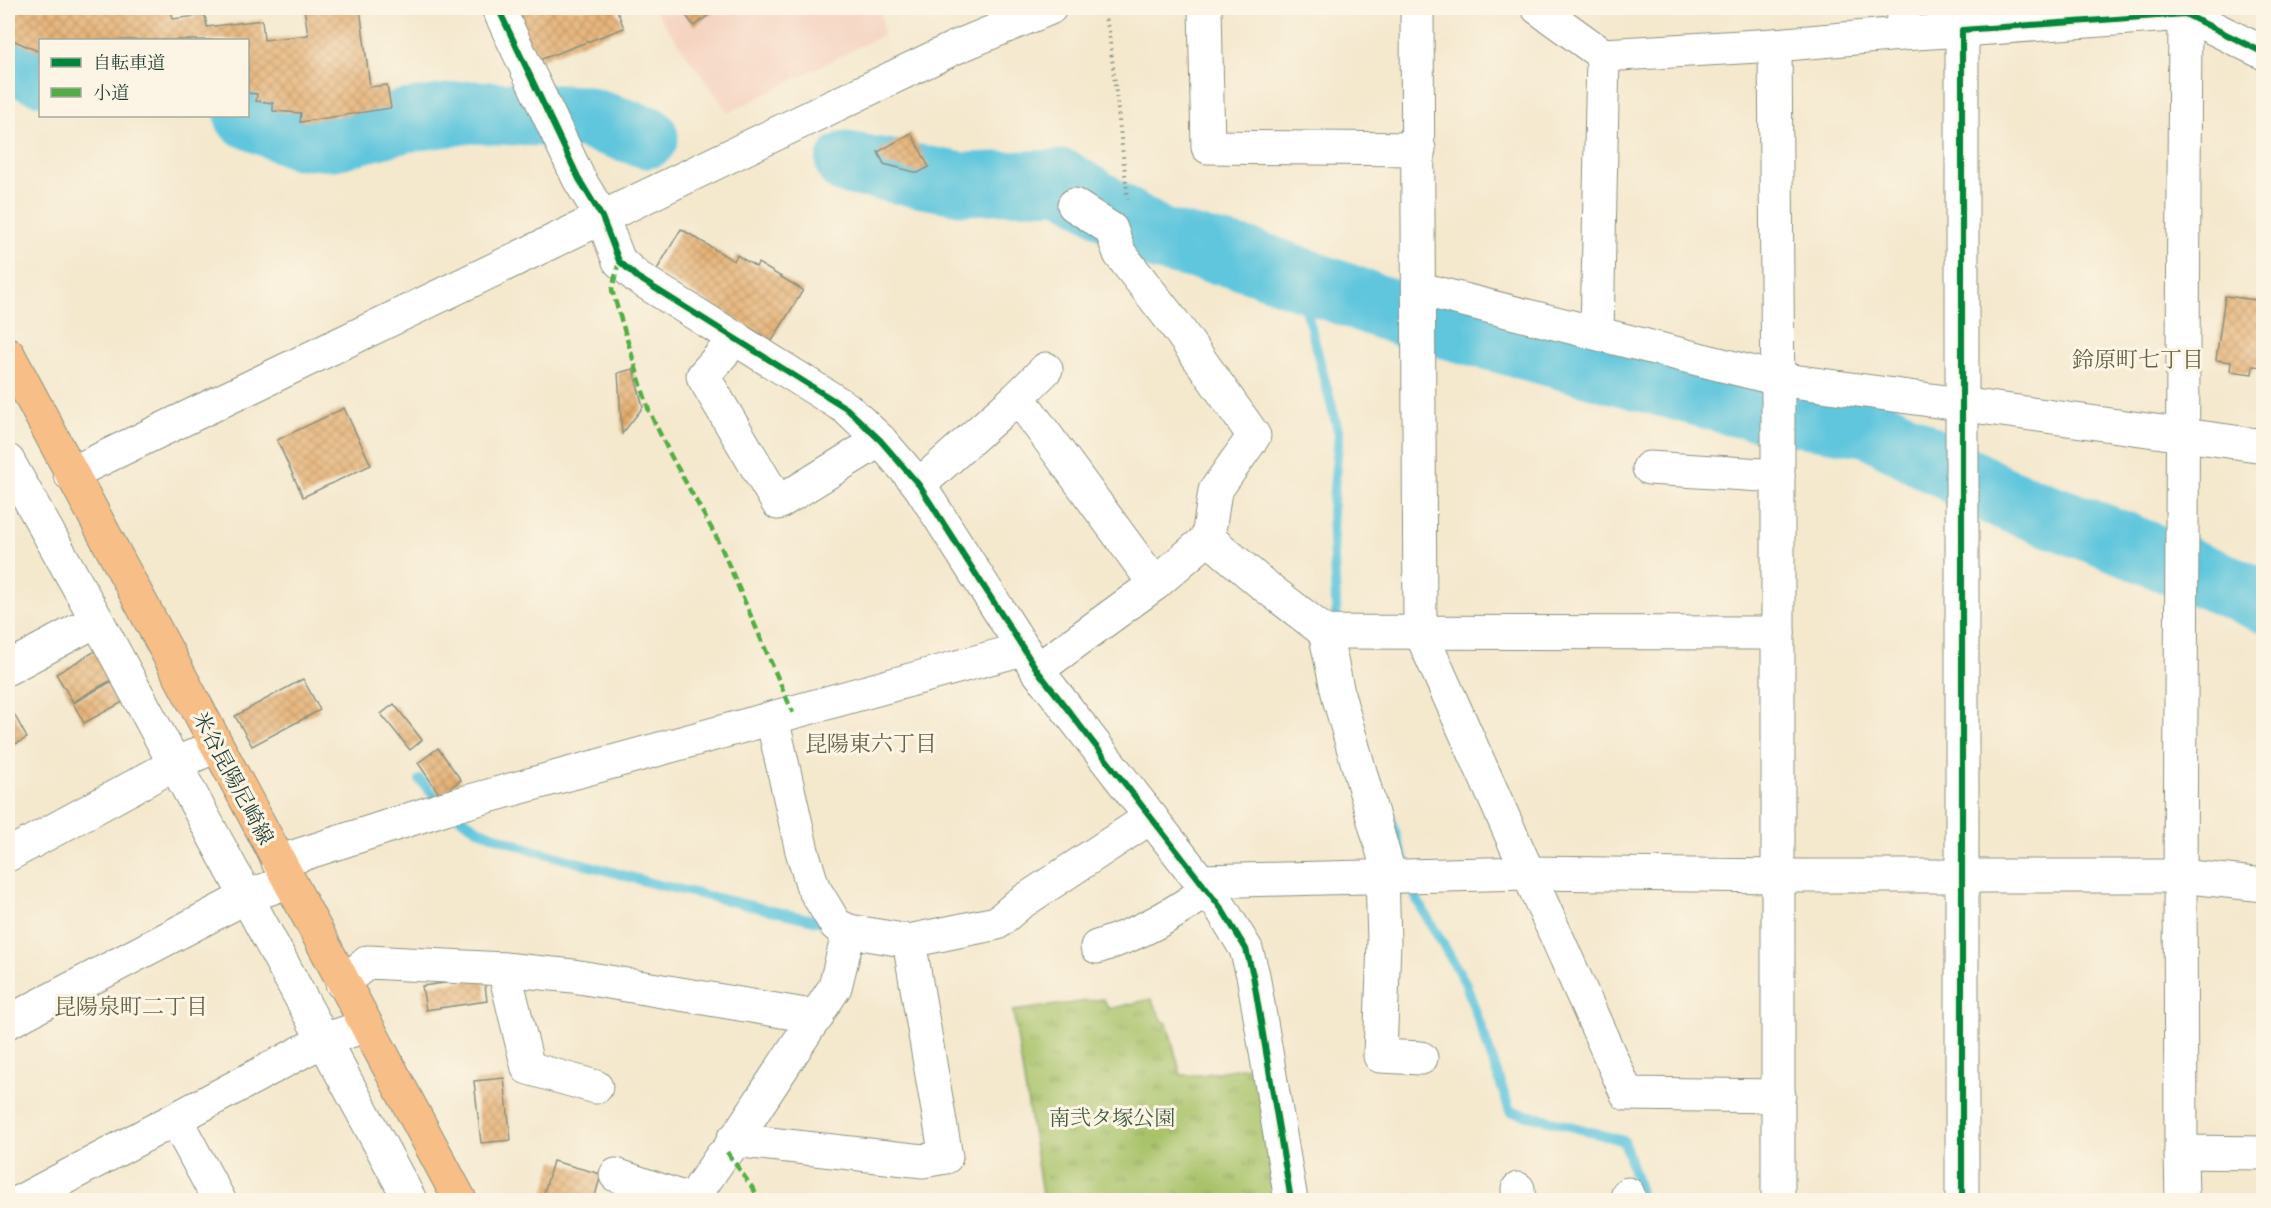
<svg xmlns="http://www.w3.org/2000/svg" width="2271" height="1208" font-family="Vollkorn,'Noto Serif JP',serif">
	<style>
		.built { fill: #f5d3c1 }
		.grass { fill: url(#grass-tufts); stroke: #64804f; stroke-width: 1.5 }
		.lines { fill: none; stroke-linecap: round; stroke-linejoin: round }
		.stream { stroke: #60c6dd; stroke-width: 10 }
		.river { stroke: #60c6dd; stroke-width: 63 }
		.building { fill: url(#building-cross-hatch) }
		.minor-casing { stroke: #8a9280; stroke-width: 35 }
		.major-casing { stroke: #8a9280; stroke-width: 35 }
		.path { stroke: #8a9280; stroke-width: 4; stroke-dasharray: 1.5 4.5; stroke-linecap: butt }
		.minor { stroke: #fff; stroke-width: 33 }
		.major { stroke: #f7be87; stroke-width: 33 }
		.quiet { stroke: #52ad45; stroke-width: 4.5; stroke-dasharray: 9 4.5; stroke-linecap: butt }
		.cycleway-casing { stroke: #fcf5e5; stroke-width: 10 }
		.cycleway { stroke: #00873e; stroke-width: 6 }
		.labels { text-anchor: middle; stroke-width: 6; stroke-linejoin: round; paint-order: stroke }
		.street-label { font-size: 21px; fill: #1f3d34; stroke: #fcf5e5 }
		.park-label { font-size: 21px; fill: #425e42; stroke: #fcf5e5 }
		.neighbourhood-label { font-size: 22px; fill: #646448; stroke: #fcf5e5 }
	</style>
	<defs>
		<pattern id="grass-tufts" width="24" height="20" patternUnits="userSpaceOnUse" patternTransform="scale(1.5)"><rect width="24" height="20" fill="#a9c36a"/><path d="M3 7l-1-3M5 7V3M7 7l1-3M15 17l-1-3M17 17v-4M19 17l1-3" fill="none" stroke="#89a058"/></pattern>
		<pattern id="building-cross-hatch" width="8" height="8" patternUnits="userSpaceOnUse" patternTransform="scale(1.5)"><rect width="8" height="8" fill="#e5ad6e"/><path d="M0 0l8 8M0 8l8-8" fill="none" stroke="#b98e5b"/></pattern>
	</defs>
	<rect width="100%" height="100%" fill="#fcf5e5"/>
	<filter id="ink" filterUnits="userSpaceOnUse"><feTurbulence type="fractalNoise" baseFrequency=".0167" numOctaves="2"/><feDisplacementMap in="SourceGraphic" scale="12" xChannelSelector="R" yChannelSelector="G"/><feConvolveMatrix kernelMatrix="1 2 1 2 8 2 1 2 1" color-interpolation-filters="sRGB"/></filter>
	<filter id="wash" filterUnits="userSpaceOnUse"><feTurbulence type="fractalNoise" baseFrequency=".008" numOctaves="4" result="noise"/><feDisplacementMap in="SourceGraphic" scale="24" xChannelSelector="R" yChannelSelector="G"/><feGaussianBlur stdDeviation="1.35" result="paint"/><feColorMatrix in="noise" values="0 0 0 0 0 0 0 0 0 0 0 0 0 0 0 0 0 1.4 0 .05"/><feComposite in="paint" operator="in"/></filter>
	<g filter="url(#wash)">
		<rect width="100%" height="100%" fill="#f4e8cd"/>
		<!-- built -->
		<polygon class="built" points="653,8 881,8 883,35 728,113"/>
		<!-- grass -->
		<polygon class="grass" points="1103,999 1109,1009 1151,999 1163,1021 1167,1023 1181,1075 1200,1075 1263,1064 1285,1200 1043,1200 1013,1011"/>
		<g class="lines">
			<!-- stream -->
			<g class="stream">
				<polyline points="1298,279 1339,434 1332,512 1337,630"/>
				<polyline points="420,780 445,808 479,830 526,848 655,884 826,923"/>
				<polyline points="1387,808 1417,900 1466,984 1510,1111 1541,1118 1624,1141 1640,1193"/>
			</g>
			<!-- river -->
			<g class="river">
				<polyline points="8,60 40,74"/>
				<polyline points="246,116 298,138 334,139 404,121 471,112 583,117 647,137"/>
				<polyline points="847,163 962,184 1063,181 1160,240 1249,260 1405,316 1739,406 1870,426 2000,497 2118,541 2264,601"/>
			</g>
		</g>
		<g id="blocks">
			<!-- building -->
			<g class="building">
				<polygon points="8,8 132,8 132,14 171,9 173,19 205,15 207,27 262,20 264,40 308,35 304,8 360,8 370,87 387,85 391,108 300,122 301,113 273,111 273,103 256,101 257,94 248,93 248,40 40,40 40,52 8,38"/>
				<polygon points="514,8 616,8 624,28 534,62"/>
				<polygon points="680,8 718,8 694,26"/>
				<polygon points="911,133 929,167 918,173 884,164 878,152"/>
				<polygon points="681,229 734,261 737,255 756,267 758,263 803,290 772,341 656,271"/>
				<polygon points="2225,296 2264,301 2264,367 2253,366 2252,374 2230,371 2231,362 2216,360"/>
				<polygon points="633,369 643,407 622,434 618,373"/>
				<polygon points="344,408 371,465 303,497 277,440"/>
				<polygon points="97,650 113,679 73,702 56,674"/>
				<polygon points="303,679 320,710 252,746 235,716"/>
				<polygon points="114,680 125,701 84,723 73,703"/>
				<polygon points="394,704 422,740 410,750 381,714"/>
				<polygon points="14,714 27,738 8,748 8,717"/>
				<polygon points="438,748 461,780 440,795 418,763"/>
				<polygon points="484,978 487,1001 426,1010 422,986"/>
				<polygon points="504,1078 511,1140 481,1143 474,1081"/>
				<polygon points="553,1161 601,1174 594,1200 542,1200"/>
			</g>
		</g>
	</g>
	<g filter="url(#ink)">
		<use href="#blocks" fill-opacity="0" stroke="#8a9280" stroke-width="1.5"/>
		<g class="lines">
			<!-- minor casing -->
			<g class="minor-casing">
				<g id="minor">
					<polyline points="498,8 579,179 602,217 619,261 637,277 846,408 880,440 919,485 1037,670 1221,908 1246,949 1253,975 1291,1200"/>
					<polyline points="1205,8 1208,147 1419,149"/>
					<polyline points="1417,8 1420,631 1627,1094 1779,1096"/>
					<polyline points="1538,8 1603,55 1597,333"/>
					<polyline points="1901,34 1962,30"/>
					<polyline points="1775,45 1778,402 1778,1200"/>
					<polyline points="1603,55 1775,45 1901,34 1904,8"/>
					<polyline points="1420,289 1778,379 2264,446"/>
					<polyline points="736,338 703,376 778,503 880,440"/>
					<polyline points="1018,397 1155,584"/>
					<polyline points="8,461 97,620"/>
					<polyline points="1649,468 1778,476"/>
					<polyline points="70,474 954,48 1050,8"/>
					<polyline points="919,485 1018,397 1046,369"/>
					<polyline points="1208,538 1260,582 1325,632 1778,633"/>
					<polyline points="1325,632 1339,698 1390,877"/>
					<polyline points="8,668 97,620 410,1200"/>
					<polyline points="1037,670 1155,584 1208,538 1215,491 1254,436 1174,323 1120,254 1111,229 1074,205"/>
					<polyline points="772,718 802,851 813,887 836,925 849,931 909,941 997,923 1019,904 1151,817"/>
					<polyline points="8,855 175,764 216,746"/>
					<polyline points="278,862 445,808 1023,649"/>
					<polyline points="1382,876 1384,941 1380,1056 1421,1058"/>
					<polyline points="1201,881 1527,873 1779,876 2180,876 2264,885"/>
					<path d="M1097,947C1142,933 1170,916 1208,890"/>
					<polyline points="504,969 528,1068 596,1087"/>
					<polyline points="342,983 368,962 504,969 573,976 817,1017"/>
					<polyline points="8,1022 248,896 288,882"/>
					<polyline points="176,1120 219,1200"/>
					<polyline points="733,1140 923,1161 946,1157 909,941"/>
					<polyline points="2181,1152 2180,876 2185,14"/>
					<polyline points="616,1175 689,1200"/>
					<polyline points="1518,1189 1519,1200"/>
					<polyline points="1628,1194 1629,1200"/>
					<polyline points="23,1200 324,1040 365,1026"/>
					<polyline points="692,1200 721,1157 727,1152 835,987 849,931"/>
					<polyline points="1962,1200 1962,30 2185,14 2264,53"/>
					<polyline points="2182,1200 2181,1152 2264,1153"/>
				</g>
			</g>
			<!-- major casing -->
			<g class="major-casing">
				<polyline id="major" points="8,354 460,1200"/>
			</g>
			<!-- path -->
			<polyline class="path" points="1102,8 1109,31 1128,200"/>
			<!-- minor -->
			<use href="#minor" class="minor"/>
			<!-- major -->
			<use href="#major" class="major"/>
			<!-- quiet -->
			<g class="quiet">
				<polyline points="619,261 612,290 649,411 671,456 718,540 793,713"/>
				<polyline points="727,1152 761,1200"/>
			</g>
			<!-- cycleway casing -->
			<g class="cycleway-casing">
				<g id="cycleway">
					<polyline points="498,8 579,179 602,217 619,261 637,277 846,408 880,440 919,485 1037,670 1221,908 1246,949 1253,975 1291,1200"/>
					<polyline points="1962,1200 1962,30 2185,14 2264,53"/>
				</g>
			</g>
			<!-- cycleway -->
			<use href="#cycleway" class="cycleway"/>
		</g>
	</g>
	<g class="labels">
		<!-- street labels -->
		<g class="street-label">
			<text transform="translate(233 778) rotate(62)" y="7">米谷昆陽尼崎線</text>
		</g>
		<!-- park labels -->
		<g class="park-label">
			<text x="1112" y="1125">南弐タ塚公園</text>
		</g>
		<!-- neighbourhood labels -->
		<g class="neighbourhood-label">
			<text x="2138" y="367">鈴原町七丁目</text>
			<text x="871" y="751">昆陽東六丁目</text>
			<text x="131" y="1014">昆陽泉町二丁目</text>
		</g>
	</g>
	<!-- margin -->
	<rect width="2271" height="1208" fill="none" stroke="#fcf5e5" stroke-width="30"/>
	<!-- legend -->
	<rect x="39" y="39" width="210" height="78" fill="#fcf5e5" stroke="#a4ab9e" stroke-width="1.5"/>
	<rect x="51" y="58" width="30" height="9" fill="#00873e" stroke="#a4ab9e" stroke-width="1.5"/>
	<text x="93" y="69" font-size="18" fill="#1f3d34">自転車道</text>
	<rect x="51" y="88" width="30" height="9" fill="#52ad45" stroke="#a4ab9e" stroke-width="1.5"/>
	<text x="93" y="99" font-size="18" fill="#1f3d34">小道</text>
</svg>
